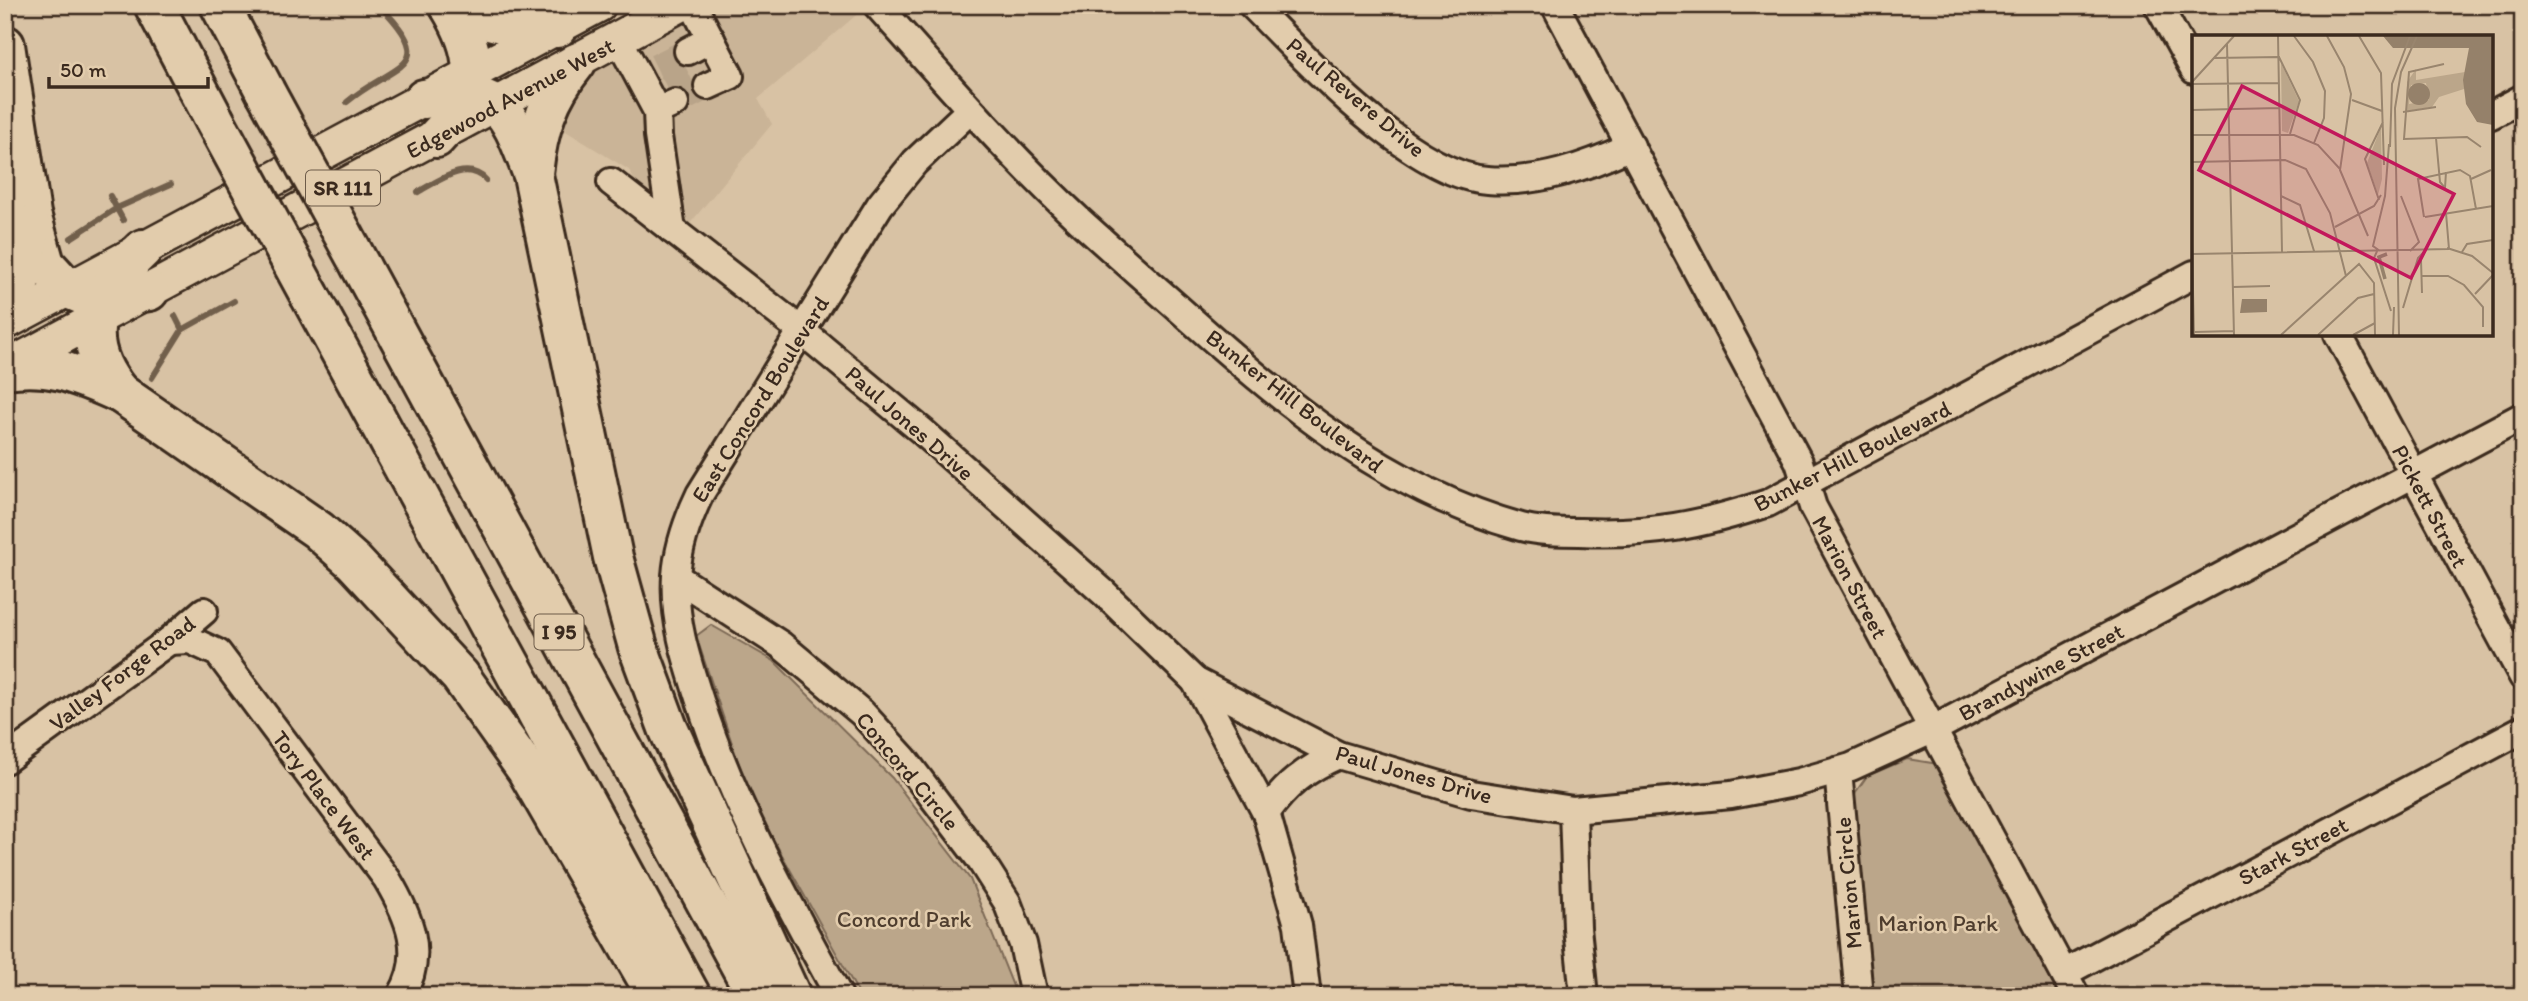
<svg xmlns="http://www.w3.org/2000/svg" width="2528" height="1001" font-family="Itim,sans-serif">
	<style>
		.built { fill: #cab497 }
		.green { fill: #bba68a; stroke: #7b6854; stroke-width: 2 }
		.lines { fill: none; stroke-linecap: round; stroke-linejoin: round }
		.stream { stroke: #715e4c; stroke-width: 6 }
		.minor-tunnel { stroke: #b9a489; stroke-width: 26; stroke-dasharray: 26 13; stroke-linecap: butt }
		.minor-casing { stroke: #3b2a1e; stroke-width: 32 }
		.major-casing { stroke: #3b2a1e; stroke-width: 38 }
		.highway-casing { stroke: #3b2a1e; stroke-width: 44 }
		.minor { stroke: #e2ccac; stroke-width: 26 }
		.major { stroke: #e2ccac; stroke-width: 33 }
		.highway { stroke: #e2ccac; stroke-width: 38 }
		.highway-bridge-casing { stroke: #3b2a1e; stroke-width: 44; stroke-linecap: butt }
		.highway-bridge { stroke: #e2ccac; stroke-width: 38 }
		.labels { text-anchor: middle; stroke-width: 5; stroke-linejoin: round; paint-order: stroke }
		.shield { fill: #e2ccac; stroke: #6d5b49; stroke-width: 2 }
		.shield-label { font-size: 21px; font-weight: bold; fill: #3b2a1e }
		.street-label { font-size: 23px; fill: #3b2a1e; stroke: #e2ccac }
		.park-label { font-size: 23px; fill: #4e3d2e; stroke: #e2ccac }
		.inset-river { fill: none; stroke: #95816a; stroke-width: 3.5 }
		.inset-road { fill: none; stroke: #99856e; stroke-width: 2 }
		.view { fill: #c2185b; fill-opacity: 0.15; stroke: #c2185b; stroke-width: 3.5 }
		.inset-edge { fill: none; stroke: #3b2a1e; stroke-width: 3.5 }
	</style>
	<rect width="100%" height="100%" fill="#d8c2a4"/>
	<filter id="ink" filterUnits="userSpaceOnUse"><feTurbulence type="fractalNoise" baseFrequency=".0143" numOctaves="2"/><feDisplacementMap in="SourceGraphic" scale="14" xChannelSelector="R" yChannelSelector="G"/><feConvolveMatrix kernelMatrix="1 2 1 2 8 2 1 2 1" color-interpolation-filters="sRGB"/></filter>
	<g filter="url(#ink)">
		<!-- built -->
		<polygon class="built" points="710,5 868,5 758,99 772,124 688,226 643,196 629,170 551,122 592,69"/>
		<!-- green -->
		<g class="green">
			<polygon points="711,625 774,661 892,778 970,879 1017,996 860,996 750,797 696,636"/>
			<polygon points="1907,759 1938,764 2059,996 1874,996 1853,796 1867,776"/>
		</g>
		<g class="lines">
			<!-- stream -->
			<g class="stream">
				<path d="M347,102C393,63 443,69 379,5"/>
				<path d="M418,192C438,181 467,159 486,180"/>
				<polyline points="110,196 123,220"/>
				<polyline points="71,238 117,208 171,184"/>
				<polyline points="175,316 182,330"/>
				<polyline points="152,378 182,330 234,301"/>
			</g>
			<!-- minor-tunnel -->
			<g class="minor-tunnel">
				<polyline points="656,67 688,51"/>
				<polyline points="665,84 698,67"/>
				<polyline points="675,103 708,86"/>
			</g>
			<!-- minor casing -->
			<g class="minor-casing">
				<g id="minor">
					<polyline points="693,5 730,76 708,86"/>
					<path d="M877,5C943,79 1008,154 1080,221C1112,250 1145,279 1178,308C1281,400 1384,489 1521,527C1539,532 1561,532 1580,532C1650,535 1702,525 1768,503L2194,274"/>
					<path d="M1252,5C1305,58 1411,175 1487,180C1537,184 1586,167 1631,146"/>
					<polyline points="1555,5 1799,462 1813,507 2076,996"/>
					<polyline points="2158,5 2194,70"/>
					<polyline points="619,40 657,111 675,103"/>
					<polyline points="688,51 711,39"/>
					<polyline points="657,111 658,136 672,230"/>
					<polyline points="2491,115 2523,98"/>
					<polyline points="611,182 803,332 922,431 1103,592 1195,681 1266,813 1298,925 1307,996"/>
					<polyline points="2338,334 2523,677"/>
					<polyline points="676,577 781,645 862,713 904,759 979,858 1007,902 1023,944 1034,996"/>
					<path d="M169,641L190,640L218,653L387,879C409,916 426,954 401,996"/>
					<polyline points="1195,681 1338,755 1471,794 1573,810 1731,795 1799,782 1851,767 1932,730 2523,416"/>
					<polyline points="5,760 169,641 204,611"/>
					<polyline points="1838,771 1859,996"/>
					<polyline points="1573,810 1577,928 1584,996"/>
					<path d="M1266,813C1286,785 1306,769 1338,755"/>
					<polyline points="2064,973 2523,729"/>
					<path d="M839,996C786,899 734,806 700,701C687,661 673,619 676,576C678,547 687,521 700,494L880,205L915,162L970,110"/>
				</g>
			</g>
			<!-- major casing -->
			<g class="major-casing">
				<g id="major">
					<polyline points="5,323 599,5"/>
					<polyline points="5,368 680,5"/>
				</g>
			</g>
			<!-- highway casing -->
			<g class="highway-casing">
				<g id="highway">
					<polyline points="154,5 214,119"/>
					<polyline points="220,5 265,91"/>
					<path d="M449,5C485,22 518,29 557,28"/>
					<polyline points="5,45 31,214 45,264 68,289 85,296 101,299 149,291"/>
					<path d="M424,99C502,85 508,110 533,175L613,557L638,647L668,728L791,996"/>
					<path d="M436,138C480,92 482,59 449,5"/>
					<path d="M533,173C538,129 548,97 576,63"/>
					<path d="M143,249C96,293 74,339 120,393L318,530L354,562L460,676L526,769L657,996"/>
					<polyline points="361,267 757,996"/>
					<polyline points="310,296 691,996"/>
					<polyline points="5,311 24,272 30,226"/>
					<path d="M5,369C52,362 78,375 120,393"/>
				</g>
			</g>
			<!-- minor -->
			<use href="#minor" class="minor"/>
			<!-- major -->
			<use href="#major" class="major"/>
			<!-- highway -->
			<use href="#highway" class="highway"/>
			<!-- highway-bridge casing -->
			<g class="highway-bridge-casing">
				<g id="highway-bridge">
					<polyline points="265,91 361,267"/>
					<polyline points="214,119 310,296"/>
				</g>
			</g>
			<!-- highway-bridge -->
			<use href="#highway-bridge" class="highway-bridge"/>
		</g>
	</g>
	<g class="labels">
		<!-- shield labels -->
		<g class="shield">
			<rect x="306" y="170.5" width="74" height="35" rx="5"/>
			<rect x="534.5" y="614.5" width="49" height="35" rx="5"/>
		</g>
		<g class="shield-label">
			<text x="343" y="195">SR 111</text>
			<text x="559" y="639">I 95</text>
		</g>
		<!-- street labels -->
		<g class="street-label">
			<text transform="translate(1356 97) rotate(40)" y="8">Paul Revere Drive</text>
			<text transform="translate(510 98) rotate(-28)" y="8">Edgewood Avenue West</text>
			<text transform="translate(760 399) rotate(-58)" y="8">East Concord Boulevard</text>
			<text transform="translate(1295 401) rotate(38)" y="8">Bunker Hill Boulevard</text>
			<text transform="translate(910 423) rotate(41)" y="8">Paul Jones Drive</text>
			<text transform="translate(1852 456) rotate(-27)" y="8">Bunker Hill Boulevard</text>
			<text transform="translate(2430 506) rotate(62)" y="8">Pickett Street</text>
			<text transform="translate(1850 577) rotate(62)" y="8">Marion Street</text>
			<text transform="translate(2041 672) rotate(-28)" y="8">Brandywine Street</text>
			<text transform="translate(122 673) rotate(-37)" y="8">Valley Forge Road</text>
			<text transform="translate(908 771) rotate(50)" y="8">Concord Circle</text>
			<text transform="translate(1414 774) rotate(16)" y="8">Paul Jones Drive</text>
			<text transform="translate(324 795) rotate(53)" y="8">Tory Place West</text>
			<text transform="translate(2293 851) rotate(-28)" y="8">Stark Street</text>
			<text transform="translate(1848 883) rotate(-95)" y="8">Marion Circle</text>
		</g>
		<!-- park labels -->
		<g class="park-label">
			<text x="904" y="927">Concord Park</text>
			<text x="1938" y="931">Marion Park</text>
		</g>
	</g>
	<!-- overview -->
	<g transform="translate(2192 35)">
		<rect width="301" height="301" fill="#d8c2a4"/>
		<path d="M89,28L107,66L96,98L90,96ZM224,34V45L273,37L272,54L247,62L240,72L214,76L215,47ZM234,48L237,65L217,69L219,50ZM189,92L190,144L186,160L175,128Z" fill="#bba68a" fill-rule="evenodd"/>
		<path d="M191,1H301V90L285,87L274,69L271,45L277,13H201ZM216 59a11 11 0 1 1 22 0a11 11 0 1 1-22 0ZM50,264H75V277L48,278Z" fill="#95816a"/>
		<path class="inset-river" d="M193,244L187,222L195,219"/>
		<path class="inset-road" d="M86,1L90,217M102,1L121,27L133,56L132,83L122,108M135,1L152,32L159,59L148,135L176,201M167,1L189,38L192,130M35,9L42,300M22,23L87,22L108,65L98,99M252,29L217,37L212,104L275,102L289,112M0,47L42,1M0,49L87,48M160,65L190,76M0,75L88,73M211,77L244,72M0,100H102L126,110L148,134M244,103L248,147L253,153L254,137M198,112L200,49L218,1M0,127L93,125L114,134L138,178L154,241M279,144L299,135M89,161L108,170L122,216M209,161L227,207L218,216M187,165L173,124L191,87M254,178L257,214M232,182L226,144L268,135L278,141L284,174M233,182L301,171M143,192L182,171L189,160M0,208L2,300M255,213L280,221L301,238M186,214L182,223L199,276M188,216L181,211L193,161L197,109M270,217L275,209L301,205M0,219L257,214M229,225L230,258M230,241H256L272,250L291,272V292M41,252L78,251M283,259L301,240M211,273L226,223L234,215M2,297L42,296M89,300L167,229L182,248L183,300M126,300L166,263L182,259M161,300L183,288M201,300L202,272M207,300L203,73L209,37L225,1"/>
		<path class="view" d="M50,51L262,159L219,243L7,135Z"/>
		<rect width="301" height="301" class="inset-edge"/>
	</g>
	<!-- margin -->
	<rect width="2528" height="1001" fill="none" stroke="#e2ccac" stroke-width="28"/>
	<rect x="14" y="14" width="2500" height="973" fill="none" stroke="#3b2a1e" stroke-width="2.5" filter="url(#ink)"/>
	<!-- scale -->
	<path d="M49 77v10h159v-10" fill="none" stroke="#3b2a1e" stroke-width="3.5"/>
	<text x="60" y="77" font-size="21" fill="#3b2a1e" stroke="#e2ccac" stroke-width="5" paint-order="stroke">50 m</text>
</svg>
